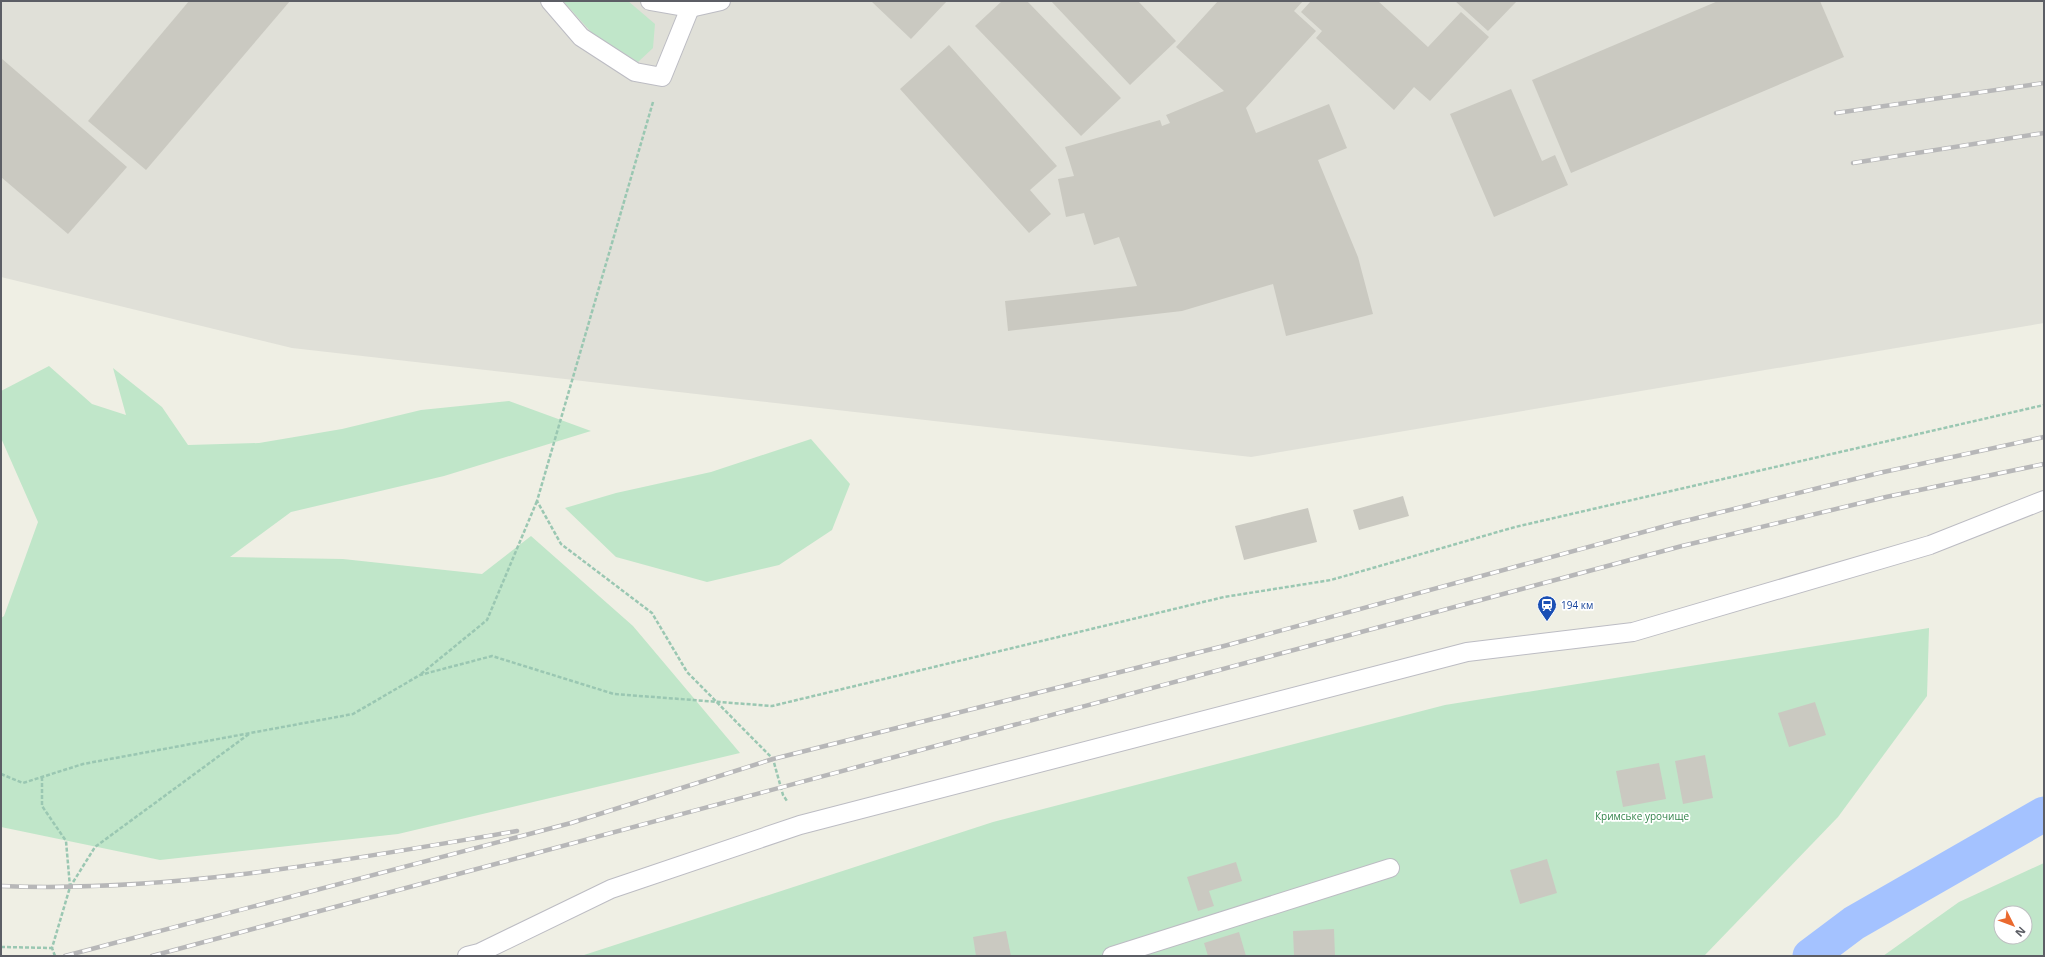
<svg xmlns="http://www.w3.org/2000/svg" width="2045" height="957" font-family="'Open Sans',sans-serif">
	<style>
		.industrial { fill: #e0e0d8 }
		.green { fill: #c0e6c9; fill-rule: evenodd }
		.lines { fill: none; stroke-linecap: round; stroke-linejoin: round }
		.canal { stroke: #a4c2ff; stroke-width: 35 }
		.building { fill: #cac9c1 }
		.service-casing { stroke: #bcbcc3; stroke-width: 20 }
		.path { stroke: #9ac7b2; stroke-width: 2.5; stroke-dasharray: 4 2; stroke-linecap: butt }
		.service { stroke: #fff; stroke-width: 18 }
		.rail-casing { stroke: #b7b7b8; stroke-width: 4.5 }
		.rail { stroke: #fff; stroke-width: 3; stroke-dasharray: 9; stroke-linecap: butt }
		.labels { text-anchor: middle; stroke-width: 3.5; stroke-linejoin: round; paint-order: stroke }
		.transit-label { font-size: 10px; fill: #164399; stroke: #fff; text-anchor: start }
		.park-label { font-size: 10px; fill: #34844b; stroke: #fff }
	</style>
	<rect width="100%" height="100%" fill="#efefe4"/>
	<!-- industrial -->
	<polygon class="industrial" points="1,1 2044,1 2044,323 1251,457 292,348 1,277"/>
	<!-- green -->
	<g class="green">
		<polygon points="563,1 628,1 655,24 653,48 638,62 592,33"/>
		<polygon points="49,366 92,404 126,415 113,368 162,407 188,445 259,443 342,429 421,410 509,401 591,431 444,476 291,512 230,557 343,559 482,574 531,536 633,626 740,753 398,834 160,860 1,827 1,618 4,616 38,522 1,438 1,391"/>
		<polygon points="811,439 850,484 832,530 779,565 707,582 616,557 565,508 616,493 711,472"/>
		<polygon points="1929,628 1927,696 1838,817 1704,956 581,956 993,822 1445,705"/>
		<path d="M2044,863V956H1883L1959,902ZM2001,913H2025V937H2001Z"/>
	</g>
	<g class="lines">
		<!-- canal -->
		<polyline class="canal" points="1810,956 1854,923 2044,814"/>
	</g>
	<!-- building -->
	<g class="building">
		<polygon points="189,1 290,1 146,170 88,121"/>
		<polygon points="871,1 947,1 911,39"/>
		<polygon points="1002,1 1027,1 1121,98 1081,136 975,26"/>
		<polygon points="1051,1 1138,1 1176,41 1130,85"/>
		<polygon points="1218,1 1303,1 1294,11 1316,31 1246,108 1256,133 1329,104 1347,148 1318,160 1358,257 1373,314 1286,336 1273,284 1182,311 1008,331 1005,301 1137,286 1119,237 1094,245 1084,213 1066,217 1058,179 1074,176 1065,147 1160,120 1162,126 1170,123 1166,115 1224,91 1176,47"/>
		<polygon points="1311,1 1378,1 1428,47 1461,12 1489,37 1430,101 1414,87 1394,110 1316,38 1322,31 1301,12"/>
		<polygon points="1455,1 1517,1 1488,31"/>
		<polygon points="1718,1 1820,1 1844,57 1571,173 1532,80"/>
		<polygon points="949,45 1057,166 1030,190 1051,214 1029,233 900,89"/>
		<polygon points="1,58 127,167 68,234 1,177"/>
		<polygon points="1511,89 1542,161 1555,155 1568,185 1494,217 1450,114"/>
		<polygon points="1403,496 1409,516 1359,530 1353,510"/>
		<polygon points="1308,508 1317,542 1244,560 1235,526"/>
		<polygon points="1815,702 1826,735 1789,747 1778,713"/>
		<polygon points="1705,755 1713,798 1683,804 1675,761"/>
		<polygon points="1659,763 1666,799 1623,807 1616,771"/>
		<polygon points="1547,859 1557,893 1520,904 1510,870"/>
		<polygon points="1236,862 1242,881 1209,891 1214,906 1198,911 1187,877"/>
		<polygon points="1334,929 1335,956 1294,956 1293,931"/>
		<polygon points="1006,931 1011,956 976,956 973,937"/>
		<polygon points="1239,932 1246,956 1208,956 1204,943"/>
	</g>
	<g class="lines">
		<!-- service casing -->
		<g class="service-casing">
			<g id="service">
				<polyline points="550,1 581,37 635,72 662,77 690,8"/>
				<polyline points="650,1 690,8 721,1"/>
				<polyline points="467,956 479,953 611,889 800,825 1467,652 1633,632 1930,545 2044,500"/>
				<polyline points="1112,956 1390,868"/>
			</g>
		</g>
		<!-- path -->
		<g class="path">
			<polyline points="653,102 537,501 561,544 652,613 687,672 773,759 783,795 787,801"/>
			<polyline points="421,674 487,620 537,501"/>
			<polyline points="1,774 23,783 83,764 353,714 420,675 492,656 614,694 772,706 1224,597 1331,580 1515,527 2044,405"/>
			<polyline points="42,777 42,806 66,841 70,887"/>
			<polyline points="1,947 52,948"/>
			<polyline points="55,956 52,948 70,887 95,847 249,734"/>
		</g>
		<!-- service -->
		<use href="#service" class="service"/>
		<!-- rail casing -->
		<g class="rail-casing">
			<g id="rail">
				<polyline points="1836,113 2044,83"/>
				<polyline points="1853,163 2044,133"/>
				<path d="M1,886C175,893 346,860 517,831"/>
				<polyline points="65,956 571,823 773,759 1224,646 1673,524 1879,473 2044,437"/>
				<polyline points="152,956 1682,546 1886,497 2044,464"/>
			</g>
		</g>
		<!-- rail -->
		<use href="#rail" class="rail"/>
	</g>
	<!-- icons -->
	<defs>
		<g id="station-pin" transform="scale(1)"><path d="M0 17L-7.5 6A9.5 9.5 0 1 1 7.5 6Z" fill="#1a4fb4" stroke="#fff"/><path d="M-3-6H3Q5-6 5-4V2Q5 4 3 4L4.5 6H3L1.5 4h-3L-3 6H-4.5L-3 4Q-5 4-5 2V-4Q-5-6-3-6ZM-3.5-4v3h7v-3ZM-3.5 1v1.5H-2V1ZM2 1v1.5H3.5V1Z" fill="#fff"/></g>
	</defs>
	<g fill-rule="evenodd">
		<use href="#station-pin" x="1547" y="605"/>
	</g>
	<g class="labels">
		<!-- transit labels -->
		<g class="transit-label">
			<text x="1561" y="609">194 км</text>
		</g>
		<!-- park labels -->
		<g class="park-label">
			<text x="1642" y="820">Кримське урочище</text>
		</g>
	</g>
	<!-- border -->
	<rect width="2045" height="957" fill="none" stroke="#5c5e65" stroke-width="4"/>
	<!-- north arrow -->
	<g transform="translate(2013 925) rotate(132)"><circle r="19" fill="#ffffff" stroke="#bebfc1"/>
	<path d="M0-3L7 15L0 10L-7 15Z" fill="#ea692f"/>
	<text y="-6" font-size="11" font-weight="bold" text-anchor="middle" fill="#5c5e65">N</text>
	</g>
</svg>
